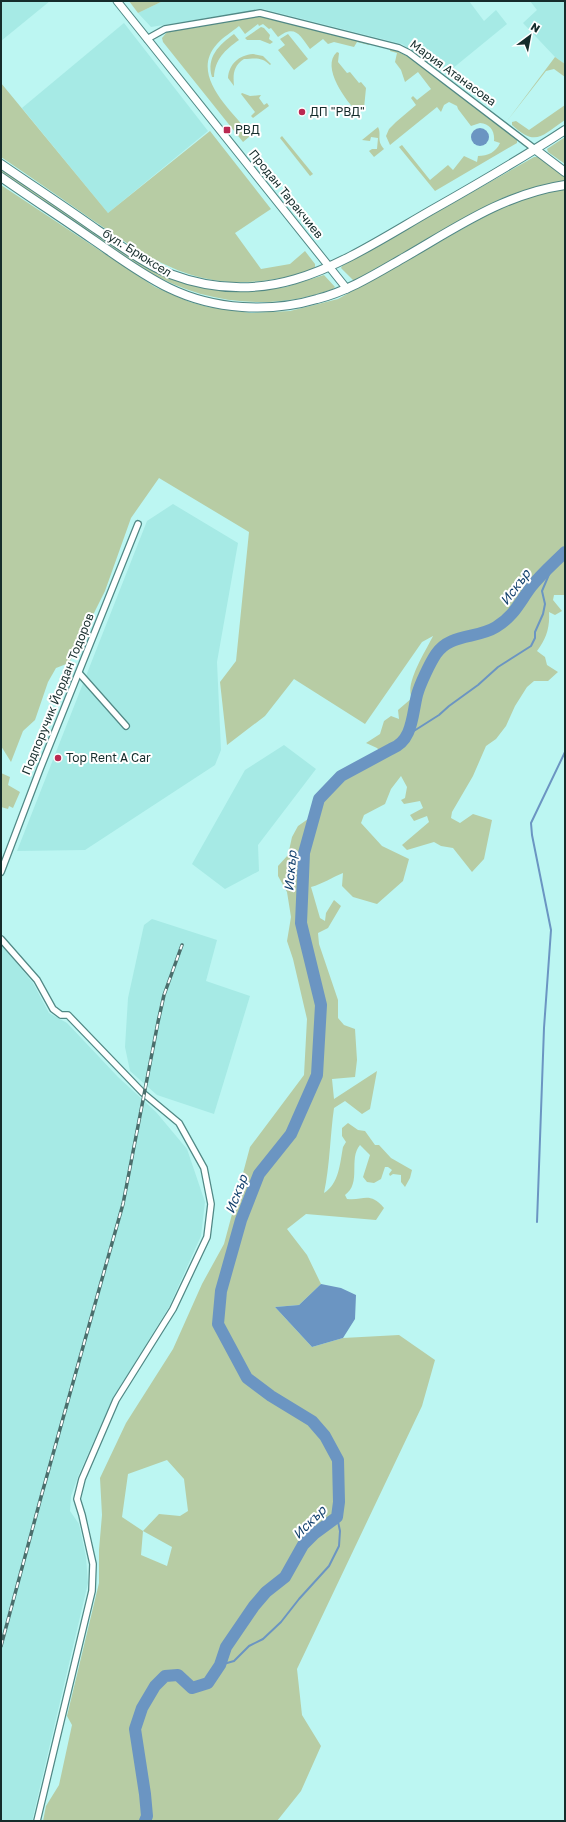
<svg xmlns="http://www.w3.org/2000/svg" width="566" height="1822" font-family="'Golos Text',sans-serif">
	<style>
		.built { fill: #a6eae5 }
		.green { fill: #b7cca4; fill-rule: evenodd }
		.water { fill: #6b95c2 }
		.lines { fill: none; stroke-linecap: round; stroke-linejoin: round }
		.stream { stroke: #6b95c2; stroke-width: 2 }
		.river { stroke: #6b95c2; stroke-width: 12 }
		.street-casing { stroke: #518885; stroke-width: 8 }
		.secondary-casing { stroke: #518885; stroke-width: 9 }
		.primary-casing { stroke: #518885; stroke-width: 10 }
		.street { stroke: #fff; stroke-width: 5.5 }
		.secondary { stroke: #fff; stroke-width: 7 }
		.primary { stroke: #fff; stroke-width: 8 }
		.rail-casing { stroke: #4b6e6c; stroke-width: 3.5 }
		.rail { stroke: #fff; stroke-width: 2; stroke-dasharray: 6; stroke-linecap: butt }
		.poi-dot { fill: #ba2951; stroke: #fff; stroke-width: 1.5 }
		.labels { text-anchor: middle; stroke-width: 4; stroke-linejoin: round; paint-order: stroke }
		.street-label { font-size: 12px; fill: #152c2b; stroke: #fff }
		.poi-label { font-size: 12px; fill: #152c2b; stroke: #fff; text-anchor: start }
		.water-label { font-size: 13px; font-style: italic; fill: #13416d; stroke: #fff }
	</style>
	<rect width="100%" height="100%" fill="#bcf6f2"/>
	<!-- built -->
	<g class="built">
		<polygon points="1,1 50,1 1,41"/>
		<polygon points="163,1 469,1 484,21 496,10 507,24 447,73 443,73 402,44 263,9 151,27 138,13"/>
		<polygon points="530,1 565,1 565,64 555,57 523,23 537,10"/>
		<polygon points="124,23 208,131 108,213 22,108"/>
		<polygon points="173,504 238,543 217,662 221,750 215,765 85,850 17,851 147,521"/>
		<polygon points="284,745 316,769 258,845 259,871 225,889 192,864 245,770"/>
		<polygon points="152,919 217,940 206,981 250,996 214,1114 157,1095 130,1071 125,1047 128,998 144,925"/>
		<polygon points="1,944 33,983 49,1013 67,1023 118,1077 156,1112 187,1149 205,1202 201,1236 169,1307 113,1398 79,1474 71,1496 70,1511 79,1524 86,1557 88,1583 32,1821 1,1821"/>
	</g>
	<!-- green -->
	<g class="green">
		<polygon points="129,1 163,1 138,13"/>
		<path d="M257,16L371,43L369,45L357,42L354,47L334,42L328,44L323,39L310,49C300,35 295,24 278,37L271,28L269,29L263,24L259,26L258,24L245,34L239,26C232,32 223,37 217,44C189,75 231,110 250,134L249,137L243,142L163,42L162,38L167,32Z"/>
		<polygon points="261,27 264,28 270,35 269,39 273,42 270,44 260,40 247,40 245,38"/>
		<path d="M234,34L239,40C225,50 215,59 214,77H212C206,57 219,45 234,34Z"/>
		<polygon points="288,34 308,59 294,70 278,50 285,45 280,39"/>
		<path d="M390,48L407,56L515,135L517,138V143L435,191L399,147L402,145L430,180L448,165L453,170L464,156L477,162L478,156C488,156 496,152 500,143L494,141C495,131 490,124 480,123L471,126L458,109L457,106L449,102L444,105L441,112L437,107L390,145L386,136L389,129L396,122L416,105L411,98L413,96L417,100L431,89L418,72L405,82L401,70L395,62L397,53L390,51Z"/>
		<path d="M337,52L339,53L338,62L347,73L350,72L359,83L361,82L366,88L364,108L358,113C347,102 320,67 337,52Z"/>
		<path d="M253,54L263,56L271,64L270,65C261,56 254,59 244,59C233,66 233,75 234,86L228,78C229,64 239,55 253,54Z"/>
		<polygon points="555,57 565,64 565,77 554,69 546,71 507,121"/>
		<path d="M1,83L108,213L210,131L271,209L235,233L261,269L290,264L305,251L315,264V267C306,275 286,277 275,279C198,293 151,260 91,219C61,198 31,177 1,157Z"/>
		<polygon points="242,93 250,96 261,95 259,98 264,105 267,103 269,106 253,118 251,116 255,112 241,94"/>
		<path d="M565,105V120C541,136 536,147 512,125V122L516,121L529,130Z"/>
		<path d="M378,127C382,135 376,140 384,149L374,157L369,151L372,149H377L378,138L371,137L370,141L362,140Z"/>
		<polygon points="282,136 313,174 310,176 280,138"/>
		<polygon points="565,137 565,164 548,152 547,149"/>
		<polygon points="534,157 540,157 564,177 564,182 538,186 500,199 354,281 341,268 342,266"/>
		<path d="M1,169L138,262L184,282L209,289L249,292L286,287L324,275L335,287L333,289C271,312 204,304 147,271L1,172Z"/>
		<path d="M1,185L155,287L190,302L208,307L251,313L290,311L338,299L505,205L538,194L565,189V593L564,595H554L553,600L562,611L555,615L549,612C550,628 546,639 537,651L545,657L547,665L558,672L548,681H534L527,687L515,706L506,726L496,739L486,746L473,776L452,812L451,818L460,823L473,814L492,820L484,859L472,872L453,848L441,846L434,842L407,850L402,845L429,822L427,816L414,821L410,815L423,808L420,801L404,804L401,800L405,798L407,787L401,776L391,789L385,804L364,815L361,823L382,846L409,859L403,881L377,904L353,897L342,886L343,873C332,877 323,884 311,887L320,918L325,921L326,913L334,900L341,906L328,928L318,933L319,944L338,1000V1018L344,1025L355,1029L357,1060L355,1077L332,1079L334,1099L377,1071L370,1109L362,1114L345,1101L334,1108C330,1136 330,1165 324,1193C339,1184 340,1163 343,1147L346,1142L342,1136V1128L348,1123L358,1130L365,1131L375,1145H379L391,1158L412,1170L410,1178L405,1187L401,1182V1175L393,1174L390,1176L389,1174L392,1170L388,1167H385L381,1179L374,1183L367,1182L363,1177L370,1155L360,1145C348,1159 362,1183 345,1195L347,1199C364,1201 369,1191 384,1208L376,1220L306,1214L287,1229L307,1255L321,1284L299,1305L275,1307L312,1347L343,1338L399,1335L435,1360L422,1406L297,1669L302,1715L321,1746L301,1791L277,1821H43L46,1806L59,1785L72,1725L67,1716L99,1583V1550L102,1515L100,1478L126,1423L173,1349L202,1284L224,1244L250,1147L304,1075L307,1019L293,959L287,941L291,917L287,892L278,876V866L288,855L292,837L298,826L308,819L325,799L345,780L380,758V751L377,748L366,743L380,734L384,721L391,716L399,719L398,710L412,698C404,684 427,649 433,636L422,642L365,724L294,679L265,716L227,745L220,682L236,661L249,532L159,478L131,518L105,591L69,663L56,668L48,682L35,720L23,731L11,762L1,746ZM167,1460L184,1479L188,1511L180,1516L159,1514L143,1531L122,1517L128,1474ZM143,1531L172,1547L167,1566L141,1555Z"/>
		<polygon points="1,773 10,777 8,785 20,792 13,808 9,806 8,809 1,807"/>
	</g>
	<!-- water -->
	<g class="water">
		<circle cx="480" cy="137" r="9"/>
		<polygon points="321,1284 341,1288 356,1295 355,1319 343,1338 312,1347 275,1307 299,1305"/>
	</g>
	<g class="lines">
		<!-- stream -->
		<g class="stream">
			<polyline points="406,736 439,715 449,706 478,685 498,667 531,646 535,638 535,632 543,614 545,604 542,591 553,565"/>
			<polyline points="537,1222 544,1028 551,930 532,835 531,823 565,752"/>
			<polyline points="220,1665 234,1661 249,1646 263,1639 281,1622 299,1599 329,1566 339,1546 340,1531 337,1517"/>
		</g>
		<!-- river -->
		<path class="river" d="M145,1821L147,1816L145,1794L135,1729L142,1708L155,1686L165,1676L178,1675L192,1688L208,1683L220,1665L226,1647L254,1606L266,1592L285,1577L303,1545L314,1534L337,1517L339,1502L338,1460L325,1436L312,1421L271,1396L247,1378L218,1324L221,1291L241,1220L259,1174L291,1134L317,1075L321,1005L301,923L304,853L319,799L341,776L391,749C413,741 412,715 417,695C420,684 430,663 436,654C450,633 477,639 496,627C514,616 519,603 531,587C541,574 554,563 565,552"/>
		<!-- street casing -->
		<g class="street-casing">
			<g id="street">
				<polyline points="147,39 165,29 260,13 399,48 409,53 536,150"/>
				<polyline points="79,673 126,726"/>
				<polyline points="1,872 40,769 138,524"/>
				<polyline points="1,939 37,980 53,1009 61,1015 68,1015 143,1093 179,1123 204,1168 211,1204 207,1237 173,1309 116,1400 82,1479 77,1499 82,1515 93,1564 92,1591 37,1821"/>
			</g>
		</g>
		<!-- secondary casing -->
		<g class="secondary-casing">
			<polyline id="secondary" points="117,1 347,289"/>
		</g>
		<!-- primary casing -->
		<g class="primary-casing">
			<g id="primary">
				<polyline points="536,150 565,172"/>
				<path d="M1,164C33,186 65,207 96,229C120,245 143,263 170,274C273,313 345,260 430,211C476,185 521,159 565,130"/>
				<path d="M1,177C31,198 62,218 92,239C117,256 142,275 169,288C214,310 270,313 317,299C349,291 377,273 405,257C457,227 504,194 565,185"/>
			</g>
		</g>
		<!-- street -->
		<use href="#street" class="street"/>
		<!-- secondary -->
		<use href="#secondary" class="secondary"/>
		<!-- primary -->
		<use href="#primary" class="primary"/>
		<!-- rail casing -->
		<g class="rail-casing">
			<polyline id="rail" points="1,1646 41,1497 123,1204 158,1022 164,995 182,945"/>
		</g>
		<!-- rail -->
		<use href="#rail" class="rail"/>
	</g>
	<!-- markers -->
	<g class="poi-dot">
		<circle cx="302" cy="112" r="4"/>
		<rect x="223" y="126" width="8" height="8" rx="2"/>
		<circle cx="58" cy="758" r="4"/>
	</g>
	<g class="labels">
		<!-- street labels -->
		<g class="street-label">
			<text transform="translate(453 73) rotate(36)" y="4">Мария Атанасова</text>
			<text transform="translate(286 194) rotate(51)" y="4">Продан Таракчиев</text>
			<text transform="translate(137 253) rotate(32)" y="4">бул. Брюксел</text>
			<text transform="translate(58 694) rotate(-68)" y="4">Подпоручик Йордан Тодоров</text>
		</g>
		<!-- poi labels -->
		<g class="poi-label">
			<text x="310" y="116">ДП "РВД"</text>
			<text x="235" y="134">РВД</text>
			<text x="66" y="762">Top Rent A Car</text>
		</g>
		<!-- water labels -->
		<g class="water-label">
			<text transform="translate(515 587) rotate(-53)" y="5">Искър</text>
			<text transform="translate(290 871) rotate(-85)" y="5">Искър</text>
			<text transform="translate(236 1194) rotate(-69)" y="5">Искър</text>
			<text transform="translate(309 1522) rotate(-45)" y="5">Искър</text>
		</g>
	</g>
	<!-- border -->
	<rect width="566" height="1822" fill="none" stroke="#152c2b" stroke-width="4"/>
	<!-- north arrow -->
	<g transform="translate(530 36) rotate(32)" stroke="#ffffff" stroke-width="3" paint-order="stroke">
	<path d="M0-3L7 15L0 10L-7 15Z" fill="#152c2b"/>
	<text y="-6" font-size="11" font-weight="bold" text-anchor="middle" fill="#152c2b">N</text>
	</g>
</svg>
